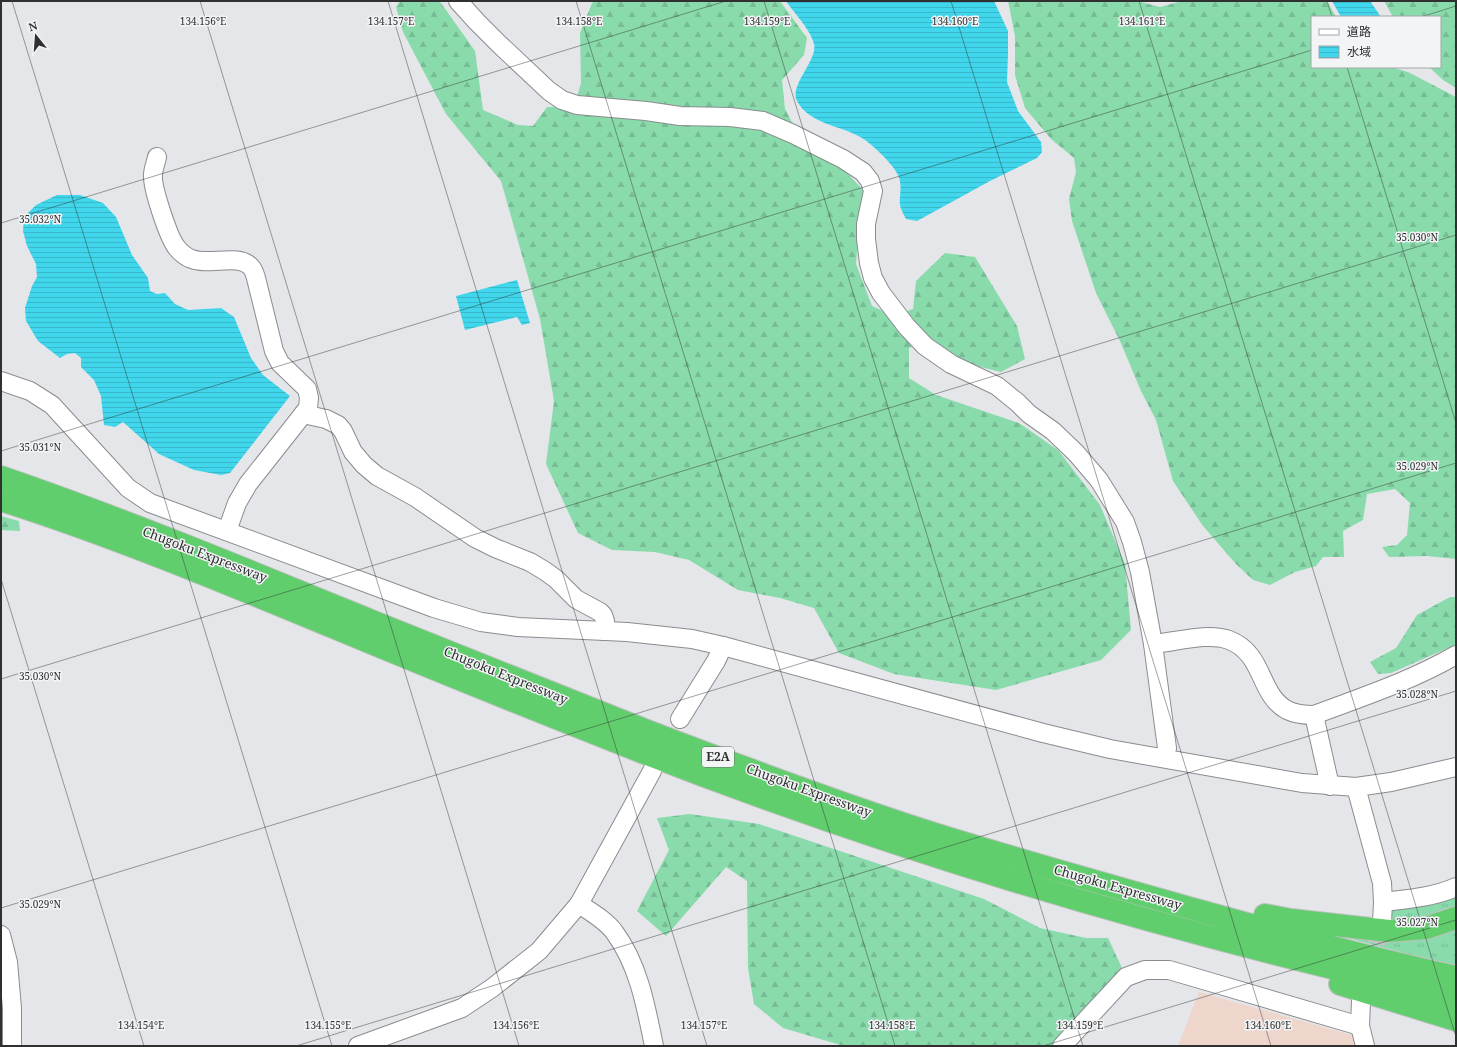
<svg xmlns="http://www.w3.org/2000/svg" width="1457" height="1047" font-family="'Noto Serif','Noto Sans JP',serif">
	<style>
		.commercial { fill: #efd6cd }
		.grass { fill: url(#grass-tufts) }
		.forest { fill: url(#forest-firs) }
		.water { fill: url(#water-rules) }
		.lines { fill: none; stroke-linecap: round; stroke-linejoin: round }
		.minor-tunnel { stroke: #c0c2c4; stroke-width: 18; stroke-dasharray: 18 9; stroke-linecap: butt }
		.minor-casing { stroke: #8a8c8e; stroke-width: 20 }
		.highway-casing { stroke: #c1c1c1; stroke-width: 24 }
		.minor { stroke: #fff; stroke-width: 18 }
		.highway { stroke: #61ce6d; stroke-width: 22 }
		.ticks { fill: none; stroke: #303031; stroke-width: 1; stroke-opacity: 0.45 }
		.labels { text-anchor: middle; stroke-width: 3; stroke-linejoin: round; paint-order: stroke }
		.shield { fill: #f2f4f6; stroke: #6a6b6c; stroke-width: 1 }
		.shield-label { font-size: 12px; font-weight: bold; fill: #303031 }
		.street-label { font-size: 13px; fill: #303031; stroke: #f2f4f6 }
		.ticks-label { font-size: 10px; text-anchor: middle; fill: #303031; stroke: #f2f4f6; stroke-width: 3; stroke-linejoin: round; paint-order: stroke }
	</style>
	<defs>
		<pattern id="grass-tufts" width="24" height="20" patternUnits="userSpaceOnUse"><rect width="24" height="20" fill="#89dbac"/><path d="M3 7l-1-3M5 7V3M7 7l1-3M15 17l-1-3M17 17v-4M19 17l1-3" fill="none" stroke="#77bc94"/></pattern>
		<pattern id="forest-firs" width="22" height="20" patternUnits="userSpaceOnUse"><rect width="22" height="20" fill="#89dbac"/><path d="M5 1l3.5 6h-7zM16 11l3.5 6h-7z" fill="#77bc94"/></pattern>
		<pattern id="water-rules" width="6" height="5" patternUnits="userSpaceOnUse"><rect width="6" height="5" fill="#40d6eb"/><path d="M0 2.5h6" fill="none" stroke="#38b8ca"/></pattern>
	</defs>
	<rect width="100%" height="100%" fill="#e4e6e9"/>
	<!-- commercial -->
	<polygon class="commercial" points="1199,992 1355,1036 1357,1046 1178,1046"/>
	<!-- grass -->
	<g class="grass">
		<polygon points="1456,892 1456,911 1391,924 1388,910"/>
		<polygon points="1456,924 1456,965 1415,956 1344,937"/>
	</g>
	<!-- forest -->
	<g class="forest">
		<polygon points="400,1 438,1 441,3 475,51 483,110 518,125 533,126 547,107 574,107 581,83 580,33 592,3 596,1 780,1 807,38 804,55 782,80 785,109 803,143 846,172 865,192 859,226 856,264 872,306 894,316 913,309 916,281 945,253 975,257 1017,326 1025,359 1001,372 972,365 929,339 909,348 909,378 936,395 1019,423 1058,450 1100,505 1125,564 1131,630 1101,660 996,690 894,674 839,653 814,608 780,598 738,590 689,560 655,552 612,550 578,533 546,464 554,401 540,319 501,181 446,114 403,32 396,7"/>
		<polygon points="1008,1 1137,1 1160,7 1182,1 1327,1 1336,17 1312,17 1312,67 1391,67 1408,72 1456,97 1456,559 1427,556 1389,557 1382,547 1397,545 1407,535 1410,503 1395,489 1367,494 1363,520 1343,531 1344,557 1323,557 1316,566 1295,572 1270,585 1253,580 1236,564 1203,526 1173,481 1156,420 1141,391 1120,341 1096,293 1072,221 1069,199 1076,172 1074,158 1051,139 1025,108 1015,75 1015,36"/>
		<polygon points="1384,1 1456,1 1456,88 1443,80 1429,67 1440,67 1440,17 1393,17"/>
		<polygon points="1,516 19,521 20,531 1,530"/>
		<polygon points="1450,597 1456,597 1455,645 1391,673 1378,674 1370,662 1396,648 1417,615"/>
		<polygon points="690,814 759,824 984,899 1040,928 1086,938 1108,938 1122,968 1053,1046 844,1046 783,1028 754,1004 748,968 747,881 726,867 666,936 637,911 669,850 657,818"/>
	</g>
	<!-- water -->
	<g class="water">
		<path d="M786,1H994L1008,31V54L1007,82L1018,111L1041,142L1042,152L1037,158L990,181L917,221L906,219C904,215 901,210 900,205C899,195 903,186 898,175C893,164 872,144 862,138C841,125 810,125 797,101C789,85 818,60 814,44C811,30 794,13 786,1Z"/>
		<polygon points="1332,1 1370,1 1381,17 1341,17"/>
		<polygon points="57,195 80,195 103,203 116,217 132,255 148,278 150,291 157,294 165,293 175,304 188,310 221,308 234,317 251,358 263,375 290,396 230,473 221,475 194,470 159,454 123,422 115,427 104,425 101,396 94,380 81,367 81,358 75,353 67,354 60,358 38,341 26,321 25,308 32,286 37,277 36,264 27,246 23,231 24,217 36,205"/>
		<polygon points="517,280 530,323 522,325 517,317 465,330 456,296"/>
	</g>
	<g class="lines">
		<!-- minor-tunnel -->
		<polyline class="minor-tunnel" points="1369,970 1382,922"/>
		<!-- minor casing -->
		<g class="minor-casing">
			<g id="minor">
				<polyline points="458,1 477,22 499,44 549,91 562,100 577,105 646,111 680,116 730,117 763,121 793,134 843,159 863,172 870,181 873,191 866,224 866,239 869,263 873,278 881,293 907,327 925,346 951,364 997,386 1018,403 1029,414 1053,431 1076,453 1099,480 1125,522 1132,542 1140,572 1153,644 1167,748 1164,758"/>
				<path d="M157,157C156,163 153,169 153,175C152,188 169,239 177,248C180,252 187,258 192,259C209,266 239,253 251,267C254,270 255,275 256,278L274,351L280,363L307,389L309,398L308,408L248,484L237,503L227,531"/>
				<polyline points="1,381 30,391 52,405 128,488 150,503 434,608 481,622 518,627 627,632 692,639 723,646 1043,733 1110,749 1302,783 1356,787 1391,782 1456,767"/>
				<polyline points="303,414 326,419 338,425 343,431 353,452 364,465 377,476 415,497 475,538 495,548 530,562 545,571 556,579 576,599 600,612 603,615 605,621 604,631"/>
				<path d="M1153,644C1176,642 1208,632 1229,640C1265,654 1258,694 1287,710C1295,714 1305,715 1314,715C1362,697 1411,681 1456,655"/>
				<polyline points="1314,715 1330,786"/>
				<polyline points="680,719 716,661 723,646"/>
				<polyline points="1356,787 1382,883 1383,902 1382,922"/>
				<path d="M1383,902C1408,899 1434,897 1456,887"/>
				<path d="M579,904C591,912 607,921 615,933C639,966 646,1007 654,1046"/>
				<polyline points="1,935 8,962 12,1008 12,1046"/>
				<polyline points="1361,1001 1360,1026 1365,1046"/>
				<polyline points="358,1046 462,1008 492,988 539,951 579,904 652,771"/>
				<polyline points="1062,1046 1126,977 1145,970 1169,970 1360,1026"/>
			</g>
		</g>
		<!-- highway casing -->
		<g class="highway-casing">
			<g id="highway">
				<path d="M1,477C126,520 247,570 369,620C460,657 551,693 642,729C741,767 840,804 941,836C1022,861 1104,884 1186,907C1276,932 1365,957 1456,977"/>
				<path d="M1,500C114,536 224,582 333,627C436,670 538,711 642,752C906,855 1180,935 1456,997"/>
				<polyline points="1265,915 1291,920 1389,931 1426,928 1456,918"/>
				<polyline points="1340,984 1456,1020"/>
			</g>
		</g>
		<!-- minor -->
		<use href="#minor" class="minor"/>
		<!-- highway -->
		<use href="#highway" class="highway"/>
	</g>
	<!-- ticks -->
	<path class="ticks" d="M12,1L332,1046M200,1L519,1046M388,1L707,1046M576,1L895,1046M764,1L1083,1046M951,1L1271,1046M1139,1L1456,1037M1327,1L1332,17M1421,17L1456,6M1347,67L1456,423M1,223L726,1M1,451L1312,50M1,579L144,1046M1,679L1456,235M1,908L1456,463M296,1046L1456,691M1043,1046L1456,920"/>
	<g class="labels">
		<!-- shield labels -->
		<rect class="shield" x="702" y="747" width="32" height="20" rx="3"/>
		<g class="shield-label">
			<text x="718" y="761">E2A</text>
		</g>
		<!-- street labels -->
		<g class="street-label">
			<text transform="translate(205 554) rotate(21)" y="5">Chugoku Expressway</text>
			<text transform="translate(506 675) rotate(22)" y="5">Chugoku Expressway</text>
			<text transform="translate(809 790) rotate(20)" y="5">Chugoku Expressway</text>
			<text transform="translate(1118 887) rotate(16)" y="5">Chugoku Expressway</text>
		</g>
	</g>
	<g class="ticks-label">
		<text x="203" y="25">134.156°E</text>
		<text x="391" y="25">134.157°E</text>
		<text x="579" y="25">134.158°E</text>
		<text x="767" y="25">134.159°E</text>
		<text x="955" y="25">134.160°E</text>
		<text x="1142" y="25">134.161°E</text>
		<text x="40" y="223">35.032°N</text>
		<text x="1417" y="241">35.030°N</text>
		<text x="40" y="451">35.031°N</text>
		<text x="1417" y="470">35.029°N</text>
		<text x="40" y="680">35.030°N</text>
		<text x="1417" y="698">35.028°N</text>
		<text x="40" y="908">35.029°N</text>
		<text x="1417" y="926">35.027°N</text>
		<text x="141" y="1029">134.154°E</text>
		<text x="328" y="1029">134.155°E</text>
		<text x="516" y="1029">134.156°E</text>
		<text x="704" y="1029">134.157°E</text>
		<text x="892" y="1029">134.158°E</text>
		<text x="1080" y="1029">134.159°E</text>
		<text x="1268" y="1029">134.160°E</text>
	</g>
	<!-- border -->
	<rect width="1457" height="1047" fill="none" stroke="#303031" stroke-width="4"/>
	<!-- legend -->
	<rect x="1311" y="16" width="130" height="52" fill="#f2f4f6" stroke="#a4a6a7"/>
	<rect x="1319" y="29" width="20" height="6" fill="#ffffff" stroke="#a4a6a7"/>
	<text x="1347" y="36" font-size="12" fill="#303031">道路</text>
	<rect x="1319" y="46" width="20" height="12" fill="url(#water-rules)" stroke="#a4a6a7"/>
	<text x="1347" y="56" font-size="12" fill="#303031">水域</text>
	<!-- north arrow -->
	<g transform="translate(36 36) rotate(343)" stroke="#f2f4f6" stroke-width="3" paint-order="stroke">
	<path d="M0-3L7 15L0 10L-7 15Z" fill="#303031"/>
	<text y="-6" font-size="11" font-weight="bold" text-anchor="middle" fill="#303031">N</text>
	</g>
</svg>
